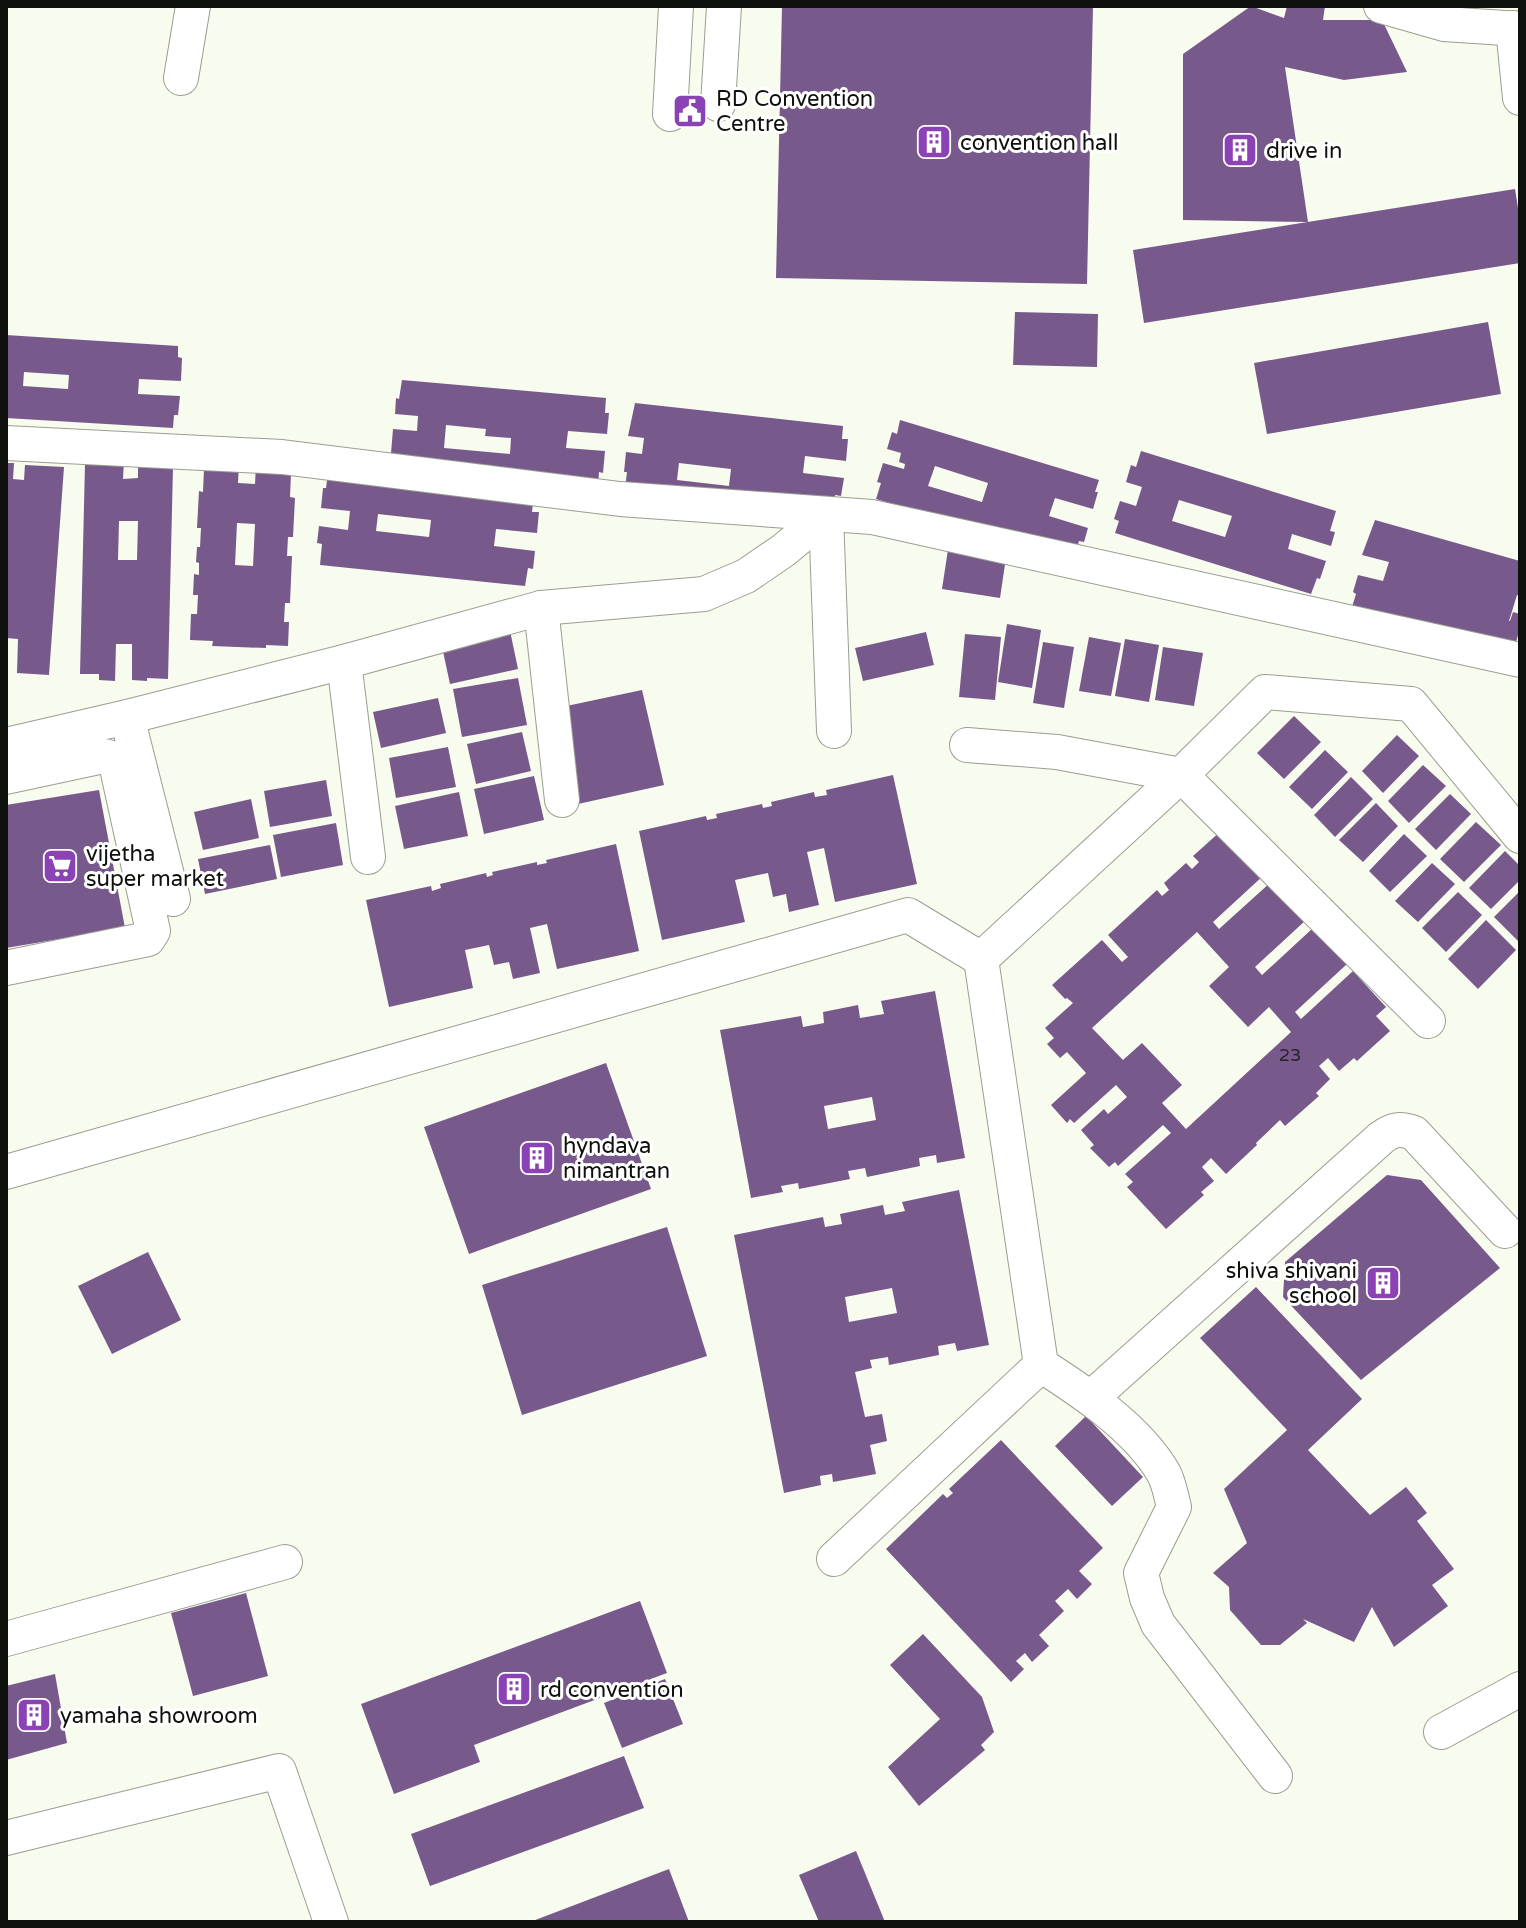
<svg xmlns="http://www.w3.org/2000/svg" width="1526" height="1928" font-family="'Varela Round',sans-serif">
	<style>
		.building { fill: #78598c; fill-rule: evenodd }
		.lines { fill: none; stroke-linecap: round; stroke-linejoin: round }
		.minor-casing { stroke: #9a9e91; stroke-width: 36 }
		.minor { stroke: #fff; stroke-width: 34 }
		.labels { text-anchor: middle; stroke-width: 6; stroke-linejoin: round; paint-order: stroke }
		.number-label { font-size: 18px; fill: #28222b }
		.poi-label { font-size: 22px; fill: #0e100b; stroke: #fff; text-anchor: start }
	</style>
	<rect width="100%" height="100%" fill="#f8fcef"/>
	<!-- building -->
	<g class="building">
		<polygon points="782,6 1093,6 1087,284 776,278"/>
		<polygon points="1251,6 1284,18 1287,6 1325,6 1323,20 1382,20 1407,72 1344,80 1285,67 1308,222 1183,220 1183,54"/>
		<polygon points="1515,189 1520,221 1520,263 1144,323 1133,250"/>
		<polygon points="1015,312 1098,314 1097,367 1013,365"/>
		<polygon points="1488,322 1501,394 1267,434 1254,363"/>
		<path d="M6,335L178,346V357L182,358L181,381L139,379L138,394L180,396L178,415H174L173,428L6,418ZM24,372L69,375L68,389L23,386Z"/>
		<path d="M402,380L606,398L605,413H609L607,434L568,431L566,448L605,451L603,473L599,472L598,485L393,467L394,453H391L393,429L417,431L418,416L395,414L396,398L399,399ZM446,425L486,429L485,436L511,438L510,454L444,448Z"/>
		<path d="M635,403L843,426L842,439H848L846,461L805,456L803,473L844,478L841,496L835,495L833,511L625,488L627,472H624L626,452L642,454L644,438L628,436ZM679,463L731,469L729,486L677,480Z"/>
		<path d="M900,420L1099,480L1095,492H1098L1093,509L1055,498L1049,516L1088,528L1084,542L1079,541L1074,559L876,499L881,483L877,482L883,463L904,469L905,464L899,462L901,453L887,449L892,432L897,434ZM935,466L988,483L982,502L928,486Z"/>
		<path d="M1141,451L1336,511L1330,531L1335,532L1331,546L1292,534L1288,549L1326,561L1320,579L1317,578L1311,594L1115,533L1119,521L1114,519L1120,501L1136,506L1142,487L1126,482L1131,465L1136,467ZM1179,500L1232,516L1225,537L1172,521Z"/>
		<path d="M124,460L123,479L138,478V460L173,467L168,679L147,678V681L132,680V644H116L115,681L99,680V674H80L85,464L103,465ZM119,521H138L137,560H118Z"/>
		<polygon points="6,463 14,463 13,479 24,480 25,465 64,467 49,675 17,673 18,639 6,638"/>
		<path d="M239,463L238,483L255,484L256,464L291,473L290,497L295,498L293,537H288L287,556H292L290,603H285L284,622H289L288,646L266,645V648L212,646L213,641L190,640L191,614H197L198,595H193L194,574L199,575V563L196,562L197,547H200L201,528H197L199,491L203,492L204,469ZM237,523L255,524L253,566L235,565Z"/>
		<path d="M328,473L534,495L532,512H539L537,533L496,529L494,546L535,551L533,569L528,568L525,586L320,565L322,544L317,543L319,526L348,530L350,511L321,508L323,488H326ZM378,514L431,520L429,537L376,531Z"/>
		<polygon points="1375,520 1520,561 1520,596 1517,595 1509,621 1510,621 1513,612 1520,614 1520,628 1513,653 1352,607 1356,594 1353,592 1358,575 1383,581 1389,562 1362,555"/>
		<polygon points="949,543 1007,551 1000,598 942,589"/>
		<polygon points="1007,624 1041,630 1032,688 998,682"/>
		<polygon points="509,626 518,669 450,684 441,642"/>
		<polygon points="926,632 934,665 863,681 855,648"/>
		<polygon points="965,634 1001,637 995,700 959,697"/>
		<polygon points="1089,637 1121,643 1111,696 1079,691"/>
		<polygon points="1125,639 1159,645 1149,702 1115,696"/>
		<polygon points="1043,642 1074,647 1064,708 1033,703"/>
		<polygon points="1163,647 1203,653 1194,706 1155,700"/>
		<polygon points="518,678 527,725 462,737 453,689"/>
		<polygon points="642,690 664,785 578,804 557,708"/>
		<polygon points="438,698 446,733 381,748 373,712"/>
		<polygon points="1294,716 1321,742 1284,779 1257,753"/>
		<polygon points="522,732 531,771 476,784 467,744"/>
		<polygon points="1397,735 1419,756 1383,793 1362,771"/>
		<polygon points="448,747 456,787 396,798 389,758"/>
		<polygon points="1325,750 1348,772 1312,809 1289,787"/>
		<polygon points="1423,765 1446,786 1409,823 1388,801"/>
		<polygon points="893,775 917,884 835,902 824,848 807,852 819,905 789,912 786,894 773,897 768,873 735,880 745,922 662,940 639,831 706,816 707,820 717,818 716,814 762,804 763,808 772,806 771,802 814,792 815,797 827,795 826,790"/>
		<polygon points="534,776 544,820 484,834 474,789"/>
		<polygon points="1351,777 1373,799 1335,837 1314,815"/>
		<polygon points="326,780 332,816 270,827 264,791"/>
		<polygon points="99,790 125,928 6,948 6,805"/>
		<polygon points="459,792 468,836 404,849 395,806"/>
		<polygon points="1450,794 1471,814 1436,850 1415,829"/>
		<polygon points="251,799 259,838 203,850 194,812"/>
		<polygon points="1376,803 1398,826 1363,862 1339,840"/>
		<polygon points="1476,822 1501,845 1464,882 1440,859"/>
		<polygon points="336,823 343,865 281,877 273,835"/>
		<path d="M1222,830L1264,875L1213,922L1219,929L1271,882L1306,920L1255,967L1262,975L1313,928L1347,964L1295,1012L1301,1019L1353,971L1386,1007L1376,1016L1390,1031L1357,1061L1354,1058L1339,1071L1328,1058L1319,1066L1330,1079L1316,1093L1319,1096L1285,1126L1280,1120L1256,1143L1257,1145L1226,1174L1211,1158L1202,1167L1214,1181L1201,1192L1204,1195L1166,1229L1127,1187L1133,1182L1125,1174L1171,1133L1163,1125L1118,1166L1115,1162L1109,1167L1090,1148L1094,1145L1081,1130L1104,1109L1108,1114L1127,1097L1116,1085L1074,1123L1070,1119L1067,1123L1051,1105L1086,1073L1067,1052L1060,1058L1047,1044L1054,1038L1045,1028L1073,1003L1067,998L1065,999L1052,985L1102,940L1122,962L1128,957L1108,935L1157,890L1162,896L1169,890L1164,883L1186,863L1192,869L1199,862L1193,856ZM1197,932L1229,967L1209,986L1248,1027L1269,1007L1291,1032L1186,1129L1162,1103L1182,1085L1142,1043L1123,1060L1092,1028Z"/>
		<polygon points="1404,834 1427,856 1390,892 1369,871"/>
		<polygon points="616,844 639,951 557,969 547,924 530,928 540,973 513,979 509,962 494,965 489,945 465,950 473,988 389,1007 366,900 431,886 432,891 441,888 440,884 486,873 487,877 493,875 492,872 537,862 537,865 547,863 546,860"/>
		<polygon points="270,845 277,879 205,894 198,859"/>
		<polygon points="1505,851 1520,866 1520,880 1491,909 1469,888"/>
		<polygon points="1432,863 1455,884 1418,922 1395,901"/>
		<polygon points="1520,891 1520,943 1494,917"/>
		<polygon points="1458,892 1482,915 1446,952 1422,928"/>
		<polygon points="1486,920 1516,950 1478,989 1448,959"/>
		<path d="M935,991L965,1158L937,1163L936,1155L919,1158L920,1166L867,1177L865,1168L848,1171L850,1179L799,1189L798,1183L781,1186L783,1192L751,1198L720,1030L801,1016L803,1027L824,1023L823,1012L858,1005L860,1018L884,1014L881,1001ZM872,1097L876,1120L828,1129L824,1106Z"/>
		<polygon points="606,1063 651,1189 469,1254 424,1127"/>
		<polygon points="1387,1175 1421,1180 1500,1268 1361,1380 1283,1297 1285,1262"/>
		<path d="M959,1190L989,1345L957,1351L955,1343L938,1346L939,1355L889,1365L888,1357L870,1360L872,1368L855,1372L865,1417L882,1414L887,1441L870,1445L876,1474L833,1482L832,1474L820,1476L821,1485L784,1493L734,1235L823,1217L825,1227L842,1224L840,1214L883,1205L885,1215L905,1211L902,1202ZM892,1288L897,1313L849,1322L845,1297Z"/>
		<polygon points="667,1227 707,1356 522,1415 482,1285"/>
		<polygon points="148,1252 181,1320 112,1354 78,1286"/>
		<polygon points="1256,1287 1362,1399 1308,1450 1370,1515 1406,1487 1427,1513 1417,1521 1454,1569 1432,1585 1448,1606 1394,1647 1372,1607 1354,1642 1303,1619 1307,1623 1280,1645 1261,1645 1230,1610 1229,1587 1213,1573 1247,1543 1224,1489 1287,1430 1200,1338"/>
		<polygon points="1086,1416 1143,1477 1112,1506 1055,1446"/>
		<polygon points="1001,1440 1103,1548 1079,1571 1092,1584 1077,1599 1068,1589 1055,1601 1064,1611 1039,1635 1049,1646 1032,1662 1025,1653 1016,1661 1024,1669 1011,1682 886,1549 943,1494 947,1498 953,1493 949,1489"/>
		<polygon points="246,1593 268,1676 193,1696 171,1613"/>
		<polygon points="640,1601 667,1673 474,1745 480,1762 394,1794 361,1704"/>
		<polygon points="923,1634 982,1697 994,1732 981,1745 985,1750 919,1806 888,1767 940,1719 890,1665"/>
		<polygon points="55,1674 67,1743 6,1760 6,1686"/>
		<polygon points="665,1679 683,1724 622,1748 604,1703"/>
		<polygon points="624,1756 644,1808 430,1886 411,1834"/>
		<polygon points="856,1851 885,1922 819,1922 799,1875"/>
		<polygon points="669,1869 689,1922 530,1922"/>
	</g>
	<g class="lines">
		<!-- minor casing -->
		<g class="minor-casing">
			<g id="minor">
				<polyline points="1381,6 1444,24 1520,29"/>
				<polyline points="1513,28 1520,98"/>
				<polyline points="181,78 193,6"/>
				<polyline points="718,104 724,6"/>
				<polyline points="670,114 676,6"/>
				<polyline points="6,443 282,457 620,499 872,517 1520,660"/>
				<polyline points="826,515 834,731"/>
				<polyline points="541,608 562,800"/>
				<polyline points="344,662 368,857"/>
				<polyline points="127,717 173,899"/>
				<polyline points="6,745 127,717 344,662 541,608 704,594 746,576 784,550 826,515"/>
				<polyline points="967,745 1057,752 1181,775"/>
				<polyline points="6,777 104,756 115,759 153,931 148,939 6,968"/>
				<polyline points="1428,1021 1181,775 1265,692 1411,704 1520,836"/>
				<polyline points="6,1172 908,915 981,959 1181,775"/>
				<path d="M1041,1365C1083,1392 1137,1428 1163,1472C1169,1482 1171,1496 1174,1507L1141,1573L1147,1598L1158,1624L1275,1776"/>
				<path d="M1091,1398L1381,1138C1393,1129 1400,1128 1414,1133L1505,1231"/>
				<polyline points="834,1559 1041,1365 981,959"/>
				<polyline points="6,1639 285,1562"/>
				<polyline points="1441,1732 1520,1689"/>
				<polyline points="6,1838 279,1771 331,1922"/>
			</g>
		</g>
		<!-- minor -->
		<use href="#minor" class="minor"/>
	</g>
	<!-- icons -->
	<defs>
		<g id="civic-square" transform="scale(1.8)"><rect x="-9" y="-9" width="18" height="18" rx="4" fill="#8b42b5" stroke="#fff"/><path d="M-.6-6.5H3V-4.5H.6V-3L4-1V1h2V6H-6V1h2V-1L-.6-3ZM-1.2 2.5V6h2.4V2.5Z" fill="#fff"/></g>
		<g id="building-square" transform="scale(1.8)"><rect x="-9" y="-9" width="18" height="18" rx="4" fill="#8b42b5" stroke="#fff"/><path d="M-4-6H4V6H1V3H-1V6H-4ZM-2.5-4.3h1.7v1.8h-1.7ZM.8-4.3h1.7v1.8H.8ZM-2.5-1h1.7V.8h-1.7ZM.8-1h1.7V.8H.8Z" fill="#fff"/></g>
		<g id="supermarket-square" transform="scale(1.8)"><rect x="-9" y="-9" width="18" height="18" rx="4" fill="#8b42b5" stroke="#fff"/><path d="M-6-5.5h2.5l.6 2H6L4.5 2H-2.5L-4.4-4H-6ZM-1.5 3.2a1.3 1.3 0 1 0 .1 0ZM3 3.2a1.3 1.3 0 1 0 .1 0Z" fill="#fff"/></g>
	</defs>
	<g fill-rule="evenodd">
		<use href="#civic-square" x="690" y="111"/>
		<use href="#building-square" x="934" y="142"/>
		<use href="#building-square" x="1240" y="150"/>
		<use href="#supermarket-square" x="60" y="866"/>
		<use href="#building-square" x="537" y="1158"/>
		<use href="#building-square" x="1383" y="1283"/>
		<use href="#building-square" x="514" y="1689"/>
		<use href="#building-square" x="34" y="1715"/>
	</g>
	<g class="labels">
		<!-- number labels -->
		<g class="number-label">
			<text x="1290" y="1061">23</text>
		</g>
		<!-- poi labels -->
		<g class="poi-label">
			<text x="716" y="106">RD Convention<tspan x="716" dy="25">Centre</tspan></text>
			<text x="960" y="150">convention hall</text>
			<text x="1266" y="158">drive in</text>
			<text x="86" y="861">vijetha<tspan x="86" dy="25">super market</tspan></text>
			<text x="563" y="1153">hyndava<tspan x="563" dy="25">nimantran</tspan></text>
			<text x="1357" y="1278" text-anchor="end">shiva shivani<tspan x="1357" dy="25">school</tspan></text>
			<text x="540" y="1697">rd convention</text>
			<text x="60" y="1723">yamaha showroom</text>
		</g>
	</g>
	<!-- border -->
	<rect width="1526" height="1928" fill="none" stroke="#0e100b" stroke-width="16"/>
</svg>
